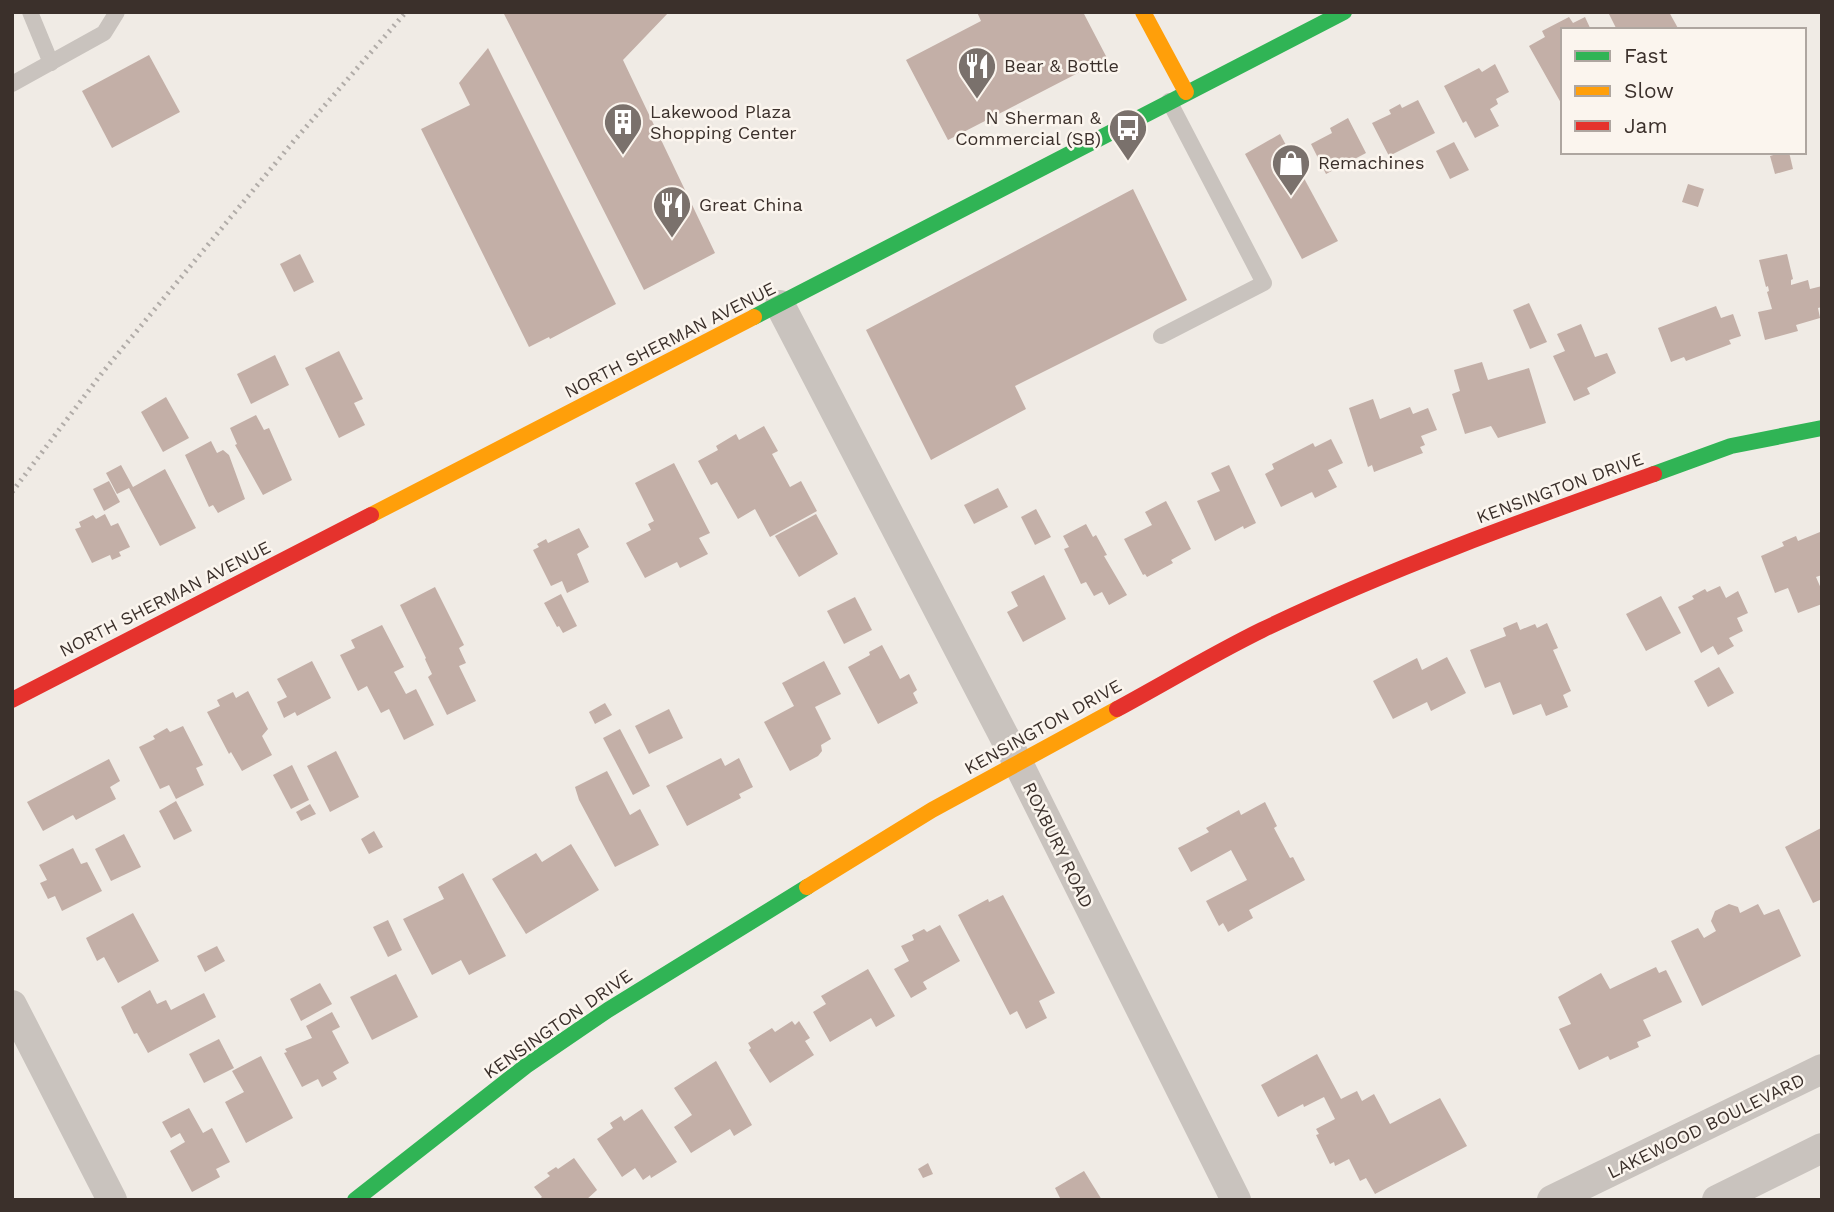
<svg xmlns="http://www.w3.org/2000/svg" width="1834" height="1212" font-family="'Work Sans',sans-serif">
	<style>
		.building { fill: #c3afa7 }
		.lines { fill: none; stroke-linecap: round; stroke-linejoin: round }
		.lane { stroke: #c9c3be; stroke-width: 16 }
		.street { stroke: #c9c3be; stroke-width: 30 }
		.fast { stroke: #30b455; stroke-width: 16 }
		.slow { stroke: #ff9f0a; stroke-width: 16 }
		.jam { stroke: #e5322d; stroke-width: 16 }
		.rail { stroke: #b1aca8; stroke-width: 5; stroke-dasharray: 2 5; stroke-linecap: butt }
		.labels { text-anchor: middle; stroke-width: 5; stroke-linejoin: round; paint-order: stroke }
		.poi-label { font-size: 18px; fill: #3b302b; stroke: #fbf5ee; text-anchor: start }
		.street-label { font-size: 18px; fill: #3b302b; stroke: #fbf5ee }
	</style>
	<rect width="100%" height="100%" fill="#f0ebe5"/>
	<!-- building -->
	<g class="building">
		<polygon points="503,12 669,12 623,60 715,253 644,290"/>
		<polygon points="977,12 1083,12 1107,58 948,140 906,60 981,21"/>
		<polygon points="1608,12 1669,12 1679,30 1617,30"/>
		<polygon points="1569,17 1573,23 1585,17 1591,30 1563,30 1563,102 1561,103 1529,46 1545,37 1542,31"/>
		<polygon points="488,48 616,304 550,339 549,337 529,347 421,129 470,105 459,83"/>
		<polygon points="149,55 180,112 112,148 82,91"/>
		<polygon points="1495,64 1509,92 1496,99 1498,104 1490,109 1499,126 1475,138 1466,121 1463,123 1444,86 1479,68 1482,72"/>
		<polygon points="1418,100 1435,133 1389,156 1372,123 1391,114 1389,110 1400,104 1402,108"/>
		<polygon points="1348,118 1366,153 1326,174 1311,144 1332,133 1330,128"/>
		<polygon points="1280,134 1338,241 1302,259 1245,154"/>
		<polygon points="1454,142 1469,170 1450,179 1436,151"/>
		<polygon points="1783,152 1789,152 1793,169 1775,174 1770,156"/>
		<polygon points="1688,184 1704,189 1698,207 1682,202"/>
		<polygon points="1133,189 1187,300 1015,386 1026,409 931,460 866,330"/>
		<polygon points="300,254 314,282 294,292 280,264"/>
		<polygon points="1787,254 1793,279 1791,280 1791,285 1808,280 1810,289 1822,286 1822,307 1818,308 1820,318 1796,325 1798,331 1765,340 1758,312 1772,309 1767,292 1769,291 1768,286 1766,287 1759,260"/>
		<polygon points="1529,303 1547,342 1530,349 1513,310"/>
		<polygon points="1716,306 1721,318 1733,314 1741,336 1729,340 1731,344 1686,361 1684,357 1671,362 1658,328"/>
		<polygon points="1581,324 1595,357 1607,353 1616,373 1587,388 1590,394 1574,401 1553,356 1565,351 1557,334"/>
		<polygon points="339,351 363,399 354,403 365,425 339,438 305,368"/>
		<polygon points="275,355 289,385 251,404 237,374"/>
		<polygon points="1482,362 1488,380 1529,368 1546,423 1498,438 1491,426 1465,434 1452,394 1460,391 1454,370"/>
		<polygon points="166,397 189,438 163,452 141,412"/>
		<polygon points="1373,399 1380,419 1410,407 1413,414 1428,408 1437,430 1421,436 1425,445 1420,447 1423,453 1374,472 1372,465 1368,467 1349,408"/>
		<polygon points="256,415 264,430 269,428 292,480 263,495 235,445 237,444 230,428"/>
		<polygon points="764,426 778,451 772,454 790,487 801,481 817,511 770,537 755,509 738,519 717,482 711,485 698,461 718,450 716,446 736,434 739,440"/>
		<polygon points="1331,439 1343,463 1328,470 1337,487 1315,498 1312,492 1281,507 1265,474 1274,469 1272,464 1313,443 1315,447"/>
		<polygon points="211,441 217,453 223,450 229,455 245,499 218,513 213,505 209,507 185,455"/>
		<polygon points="674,463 710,533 699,538 708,554 680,568 677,562 645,578 626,543 651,530 648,524 654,521 635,483"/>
		<polygon points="121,465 133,487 165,469 196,528 160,546 129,488 117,494 106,473"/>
		<polygon points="1229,465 1256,523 1244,529 1243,526 1215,541 1197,501 1220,491 1211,473"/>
		<polygon points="109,481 120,502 104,511 93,489"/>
		<polygon points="998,488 1008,507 974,524 964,505"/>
		<polygon points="1166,501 1191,549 1171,560 1173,563 1147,577 1145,574 1143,575 1124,539 1152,525 1145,512"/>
		<polygon points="1036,509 1051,537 1035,545 1021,517"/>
		<polygon points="105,514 111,526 118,523 130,547 119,552 121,556 112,560 110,555 92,563 75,529 81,527 79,522 93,515 96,519"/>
		<polygon points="816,514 838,554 799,577 775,536"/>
		<polygon points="1086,524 1093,537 1096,535 1107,555 1104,556 1127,595 1109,605 1102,592 1094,596 1086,582 1081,584 1064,549 1069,547 1063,536"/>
		<polygon points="579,528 589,547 577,554 589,582 567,593 562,581 551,586 533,550 539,547 537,544 546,539 548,543"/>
		<polygon points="1820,532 1822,539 1822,575 1816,577 1822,591 1822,604 1798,613 1788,588 1775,593 1761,556 1784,546 1782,542 1796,536 1798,541"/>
		<polygon points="1044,575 1066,619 1023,642 1007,612 1018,606 1011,592"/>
		<polygon points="1720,586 1726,598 1738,591 1748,613 1737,618 1743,631 1729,638 1734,646 1718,655 1713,646 1701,653 1678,607 1694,599 1692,596 1705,589 1707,592"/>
		<polygon points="435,587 464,645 459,648 466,663 459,666 476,701 447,715 428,677 432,674 425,659 426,658 400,605"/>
		<polygon points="561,594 577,626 563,633 559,626 557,627 544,603"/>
		<polygon points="1661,596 1681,633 1646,651 1626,614"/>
		<polygon points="855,597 872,630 844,644 827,611"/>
		<polygon points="1517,622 1520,630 1535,624 1537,628 1547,623 1558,648 1553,650 1571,691 1563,695 1568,707 1546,716 1541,704 1513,715 1500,682 1485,688 1470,650 1506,636 1503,628"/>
		<polygon points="382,625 404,667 394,672 406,694 416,689 434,725 404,740 389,709 381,713 367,686 358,691 340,655 355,648 351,640"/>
		<polygon points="882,645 900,679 909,674 917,690 913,693 918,703 878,724 848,667 870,655 869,652"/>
		<polygon points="1447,657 1466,693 1431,711 1427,702 1393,719 1373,681 1417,658 1422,670"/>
		<polygon points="312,661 331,698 297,716 295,712 284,718 277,702 287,697 277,679"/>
		<polygon points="824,661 841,694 815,707 831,739 821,745 822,751 818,756 790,771 764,722 794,706 782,683"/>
		<polygon points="1719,667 1734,693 1708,707 1694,681"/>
		<polygon points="248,691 268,729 262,736 272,755 242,771 231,752 229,754 207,712 220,706 217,700 233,692 236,698"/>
		<polygon points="605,703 612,715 595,724 589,712"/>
		<polygon points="669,709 683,738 649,754 635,726"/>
		<polygon points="183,726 203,765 196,768 204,785 176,799 169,785 160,789 139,747 155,739 153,736 167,728 170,732"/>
		<polygon points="620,729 650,786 633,795 603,738"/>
		<polygon points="336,751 359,797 330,812 307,766"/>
		<polygon points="721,758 725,766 739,758 753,787 739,794 741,798 687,826 666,786"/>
		<polygon points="109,759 120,781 110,787 116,799 76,820 73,815 43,831 27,802"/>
		<polygon points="292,765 309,800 291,809 273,775"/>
		<polygon points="607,771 630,815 640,809 659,845 615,867 579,800 575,787"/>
		<polygon points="176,801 192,831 174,840 159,811"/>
		<polygon points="1265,802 1277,826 1274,828 1290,858 1293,857 1305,880 1249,910 1253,918 1228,932 1223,923 1219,926 1206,901 1247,880 1231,850 1191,872 1178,848 1209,832 1206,828 1239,810 1241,815"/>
		<polygon points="310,804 316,814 301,821 296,812"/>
		<polygon points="1821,828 1822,899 1813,903 1785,847"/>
		<polygon points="374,831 383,847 369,854 361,839"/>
		<polygon points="124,834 141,867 111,881 95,849"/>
		<polygon points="571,844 599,890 526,934 492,879 536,853 542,862"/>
		<polygon points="73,848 81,864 87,862 102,891 62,911 55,896 48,899 40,883 47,880 39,865"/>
		<polygon points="463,873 506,956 469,975 461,960 432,975 403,919 444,899 438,887"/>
		<polygon points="1003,895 1055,993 1039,1001 1047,1018 1026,1029 1017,1011 1010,1015 958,915 988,899 989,902"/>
		<polygon points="1729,904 1738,907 1740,913 1758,904 1764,915 1779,909 1801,956 1702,1006 1671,941 1698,928 1704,938 1716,931 1711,921 1715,911"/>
		<polygon points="133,913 159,961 118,983 104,957 97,961 86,938"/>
		<polygon points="388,920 402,950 388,957 373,927"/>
		<polygon points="940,925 960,961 923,982 927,989 911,998 894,969 909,961 901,946 914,940 912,935 924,929 927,932"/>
		<polygon points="217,946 225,961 205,972 197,956"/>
		<polygon points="1656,967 1659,973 1666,970 1682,1002 1643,1020 1651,1036 1637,1042 1639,1047 1610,1060 1608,1056 1579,1070 1559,1029 1571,1024 1558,997 1601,973 1610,989"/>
		<polygon points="868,969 895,1016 876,1027 871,1018 830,1042 813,1012 826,1004 821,996"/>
		<polygon points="396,974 418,1017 372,1040 350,997"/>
		<polygon points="320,983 332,1004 301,1021 290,999"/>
		<polygon points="150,990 157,1004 166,1000 171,1010 204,993 216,1017 148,1053 137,1033 134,1034 121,1007"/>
		<polygon points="332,1012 340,1027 332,1031 349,1063 333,1072 337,1079 322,1087 318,1079 302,1087 284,1053 287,1052 285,1049 312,1038 306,1026"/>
		<polygon points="792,1021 795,1025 799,1021 810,1038 805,1041 814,1055 770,1083 749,1050 751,1048 748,1043 772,1028 775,1032"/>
		<polygon points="219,1039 234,1068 204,1083 189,1054"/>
		<polygon points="1317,1054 1341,1099 1357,1091 1362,1101 1374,1094 1390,1124 1440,1098 1467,1146 1375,1194 1366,1178 1360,1181 1349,1159 1335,1166 1334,1162 1330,1164 1316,1135 1319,1134 1316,1129 1335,1119 1324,1097 1304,1107 1303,1104 1278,1117 1261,1085"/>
		<polygon points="261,1056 293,1118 246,1143 225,1102 244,1092 232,1071"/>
		<polygon points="716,1061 752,1125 734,1136 730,1129 691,1153 674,1127 692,1115 674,1088"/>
		<polygon points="189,1108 203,1133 212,1128 230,1162 216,1169 220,1177 192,1192 170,1151 185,1142 180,1133 171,1138 162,1122"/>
		<polygon points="642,1109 677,1162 651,1178 650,1175 643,1180 635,1168 622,1177 597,1139 613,1128 610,1123 621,1116 624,1121"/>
		<polygon points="574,1158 597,1190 586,1200 538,1200 542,1197 534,1187 550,1176 547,1173 556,1167 558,1169"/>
		<polygon points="928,1163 933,1174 923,1178 918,1169"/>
		<polygon points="1084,1171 1102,1200 1061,1200 1055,1188"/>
	</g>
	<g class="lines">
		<!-- lane -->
		<g class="lane">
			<polyline points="30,12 51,63"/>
			<polyline points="12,84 104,33 117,12"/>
			<polyline points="1161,336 1264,283 1169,101"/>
		</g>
		<!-- street -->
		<g class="street">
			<polyline points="780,305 1018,763 1236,1200"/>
			<polyline points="12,1005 112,1200"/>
			<polyline points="1552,1200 1822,1069"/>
			<polyline points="1717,1200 1822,1148"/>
		</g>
		<!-- fast -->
		<g class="fast">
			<polyline points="754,317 1344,12"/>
			<polyline points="1654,474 1731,446 1822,428"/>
			<polyline points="355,1200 526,1066 608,1010 807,887"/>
		</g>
		<!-- slow -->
		<g class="slow">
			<polyline points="1143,12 1186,92"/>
			<polyline points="371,515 754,317"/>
			<polyline points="807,887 932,810 1117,709"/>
		</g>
		<!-- jam -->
		<g class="jam">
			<polyline points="12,700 371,515"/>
			<path d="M1117,709C1165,683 1213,654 1262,630C1389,569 1522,521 1654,474"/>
		</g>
		<!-- rail -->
		<polyline class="rail" points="12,492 102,373 293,142 406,12"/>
	</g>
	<!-- icons -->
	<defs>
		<g id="restaurant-pin" transform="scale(2.0125)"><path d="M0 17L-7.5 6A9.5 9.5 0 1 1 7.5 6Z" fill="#7a716c" stroke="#fbf5ee"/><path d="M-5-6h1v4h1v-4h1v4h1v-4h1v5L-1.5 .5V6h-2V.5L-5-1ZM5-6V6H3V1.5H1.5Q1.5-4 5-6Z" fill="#fff"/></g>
		<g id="building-pin" transform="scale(2.0125)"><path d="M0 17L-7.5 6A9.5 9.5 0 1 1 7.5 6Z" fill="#7a716c" stroke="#fbf5ee"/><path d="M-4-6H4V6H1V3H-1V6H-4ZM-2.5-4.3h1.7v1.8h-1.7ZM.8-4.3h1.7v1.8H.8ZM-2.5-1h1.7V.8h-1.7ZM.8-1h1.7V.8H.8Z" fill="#fff"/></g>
		<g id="bus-pin" transform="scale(2.0125)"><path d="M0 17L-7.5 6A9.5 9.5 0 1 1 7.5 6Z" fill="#7a716c" stroke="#fbf5ee"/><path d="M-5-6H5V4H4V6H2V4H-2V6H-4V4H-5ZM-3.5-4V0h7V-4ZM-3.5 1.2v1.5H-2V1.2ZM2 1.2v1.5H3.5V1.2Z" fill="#fff"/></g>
		<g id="shop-pin" transform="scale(2.0125)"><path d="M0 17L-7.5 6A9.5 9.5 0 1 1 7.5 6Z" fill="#7a716c" stroke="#fbf5ee"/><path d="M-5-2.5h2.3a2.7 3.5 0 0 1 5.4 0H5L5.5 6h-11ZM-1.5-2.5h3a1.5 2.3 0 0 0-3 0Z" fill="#fff"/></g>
	</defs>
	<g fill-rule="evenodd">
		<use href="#restaurant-pin" x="977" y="66"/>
		<use href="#building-pin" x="623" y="122"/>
		<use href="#bus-pin" x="1128" y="128"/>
		<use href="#shop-pin" x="1291" y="163"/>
		<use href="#restaurant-pin" x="672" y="205"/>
	</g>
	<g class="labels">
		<!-- poi labels -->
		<g class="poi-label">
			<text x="1004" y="72">Bear &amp; Bottle</text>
			<text x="650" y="118">Lakewood Plaza<tspan x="650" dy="21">Shopping Center</tspan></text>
			<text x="1101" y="124" text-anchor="end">N Sherman &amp;<tspan x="1101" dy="21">Commercial (SB)</tspan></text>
			<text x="1318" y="169">Remachines</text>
			<text x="699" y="211">Great China</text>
		</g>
		<!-- street labels -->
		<g class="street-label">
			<text transform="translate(670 340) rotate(-27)" y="6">NORTH SHERMAN AVENUE</text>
			<text transform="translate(1560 488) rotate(-20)" y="6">KENSINGTON DRIVE</text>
			<text transform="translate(165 599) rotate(-27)" y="6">NORTH SHERMAN AVENUE</text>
			<text transform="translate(1043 727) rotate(-29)" y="6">KENSINGTON DRIVE</text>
			<text transform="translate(1058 845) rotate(64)" y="6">ROXBURY ROAD</text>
			<text transform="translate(558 1024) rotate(-35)" y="6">KENSINGTON DRIVE</text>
			<text transform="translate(1706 1126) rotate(-26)" y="6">LAKEWOOD BOULEVARD</text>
		</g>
	</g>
	<!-- border -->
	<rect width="1834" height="1212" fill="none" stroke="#3b302b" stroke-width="28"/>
	<!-- legend -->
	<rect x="1561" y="28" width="245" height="126" fill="#fbf5ee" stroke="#aea6a0" stroke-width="2"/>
	<rect x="1575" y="51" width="35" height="10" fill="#30b455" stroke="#aea6a0" stroke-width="2"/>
	<text x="1624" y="63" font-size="21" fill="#3b302b">Fast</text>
	<rect x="1575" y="86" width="35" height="10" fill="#ff9f0a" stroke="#aea6a0" stroke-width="2"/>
	<text x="1624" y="98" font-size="21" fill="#3b302b">Slow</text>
	<rect x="1575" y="121" width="35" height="10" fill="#e5322d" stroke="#aea6a0" stroke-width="2"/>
	<text x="1624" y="133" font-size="21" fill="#3b302b">Jam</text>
</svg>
